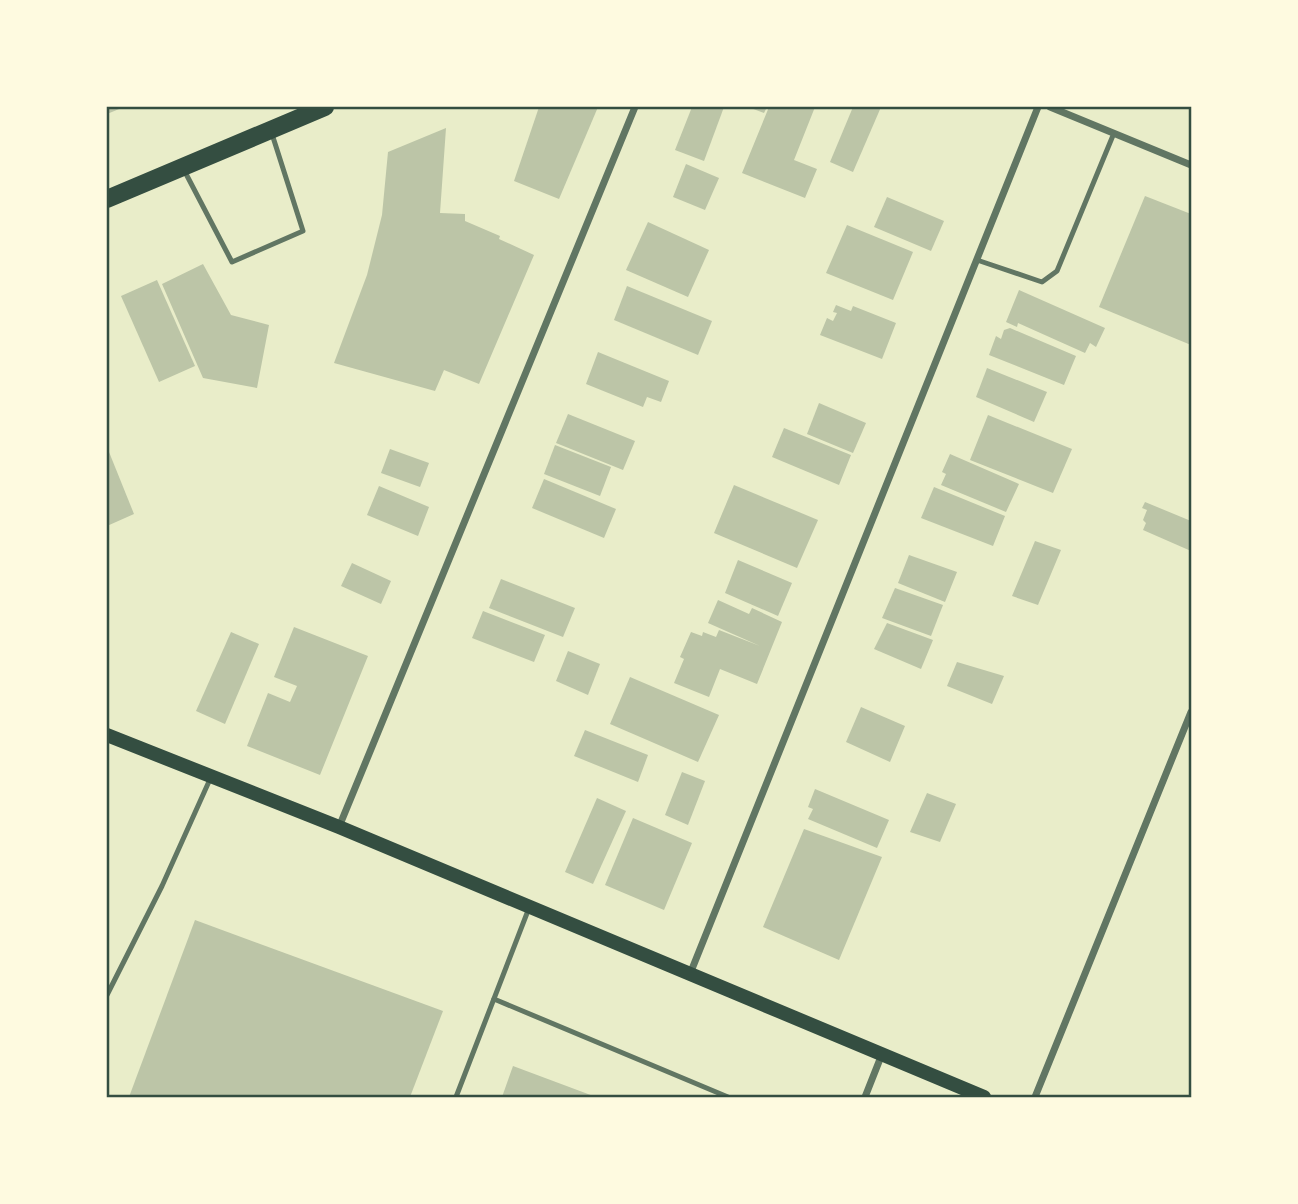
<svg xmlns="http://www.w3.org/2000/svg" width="1298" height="1204" font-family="'DM Sans',sans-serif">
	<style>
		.building { fill: #bcc5a7 }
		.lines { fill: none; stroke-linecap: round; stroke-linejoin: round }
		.service { stroke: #617663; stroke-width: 5 }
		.minor { stroke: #617663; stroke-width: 7 }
		.secondary { stroke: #344e41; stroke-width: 14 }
		.primary { stroke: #344e41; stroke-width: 18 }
		.neatline { fill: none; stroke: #344e41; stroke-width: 2.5 }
	</style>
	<rect width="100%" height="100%" fill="#e9edc9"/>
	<!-- building -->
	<g class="building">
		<polygon points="107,107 124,107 107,114"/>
		<polygon points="539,107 598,107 559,199 514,181"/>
		<polygon points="692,107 724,107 704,161 675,150"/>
		<polygon points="748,107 767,107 764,113"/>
		<polygon points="769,107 815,107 794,160 817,169 805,198 742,173"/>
		<polygon points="853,107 881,107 853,172 830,162"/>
		<polygon points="446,128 440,213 465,214 465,221 500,236 499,239 534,255 479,384 444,370 435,391 334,363 367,275 382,215 388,152"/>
		<polygon points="686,164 719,178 705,210 673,197"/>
		<polygon points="1145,196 1191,214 1191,345 1099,307"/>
		<polygon points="887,197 944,221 931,251 874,227"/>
		<polygon points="648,222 709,250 688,297 626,270"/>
		<polygon points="847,225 913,252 893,300 826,273"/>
		<polygon points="203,264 231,315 269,325 257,388 203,378 162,284"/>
		<polygon points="157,280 195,366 159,382 121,296"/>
		<polygon points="627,286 712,321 698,355 614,320"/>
		<polygon points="1019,290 1105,328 1096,347 1090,343 1085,353 1018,323 1017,327 1006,322"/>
		<polygon points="836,305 851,311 853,306 896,323 882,359 820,335 827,318 833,321 837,313 833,312"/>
		<polygon points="1010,328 1076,356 1064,385 989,355 996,336 1001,339 1004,330"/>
		<polygon points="598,352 669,381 661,402 647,397 643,407 586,384"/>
		<polygon points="987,368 1047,392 1034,422 976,397"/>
		<polygon points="819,403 866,423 853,453 807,434"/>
		<polygon points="568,414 635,441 623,470 556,443"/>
		<polygon points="988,415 1072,449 1053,493 970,460"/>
		<polygon points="784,428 851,455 839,485 772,457"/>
		<polygon points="555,445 611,467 600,496 544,474"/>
		<polygon points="107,447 134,514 107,526"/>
		<polygon points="390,449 429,463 420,487 381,473"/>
		<polygon points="950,454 1019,484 1006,512 941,485 946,474 942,472"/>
		<polygon points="544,479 616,509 604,538 532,508"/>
		<polygon points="734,485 818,520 797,568 714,533"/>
		<polygon points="379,486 429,507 418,536 367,515"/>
		<polygon points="934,487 1005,516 993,546 921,518"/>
		<polygon points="1145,502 1191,521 1191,551 1143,530 1146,523 1143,520 1147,510 1142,508"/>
		<polygon points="1035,541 1061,550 1038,605 1012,596"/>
		<polygon points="909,555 957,572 945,602 898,583"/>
		<polygon points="738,560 792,583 778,616 725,593"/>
		<polygon points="352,563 391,581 381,604 341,586"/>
		<polygon points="501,579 575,608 563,637 489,608"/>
		<polygon points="895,588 943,605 931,636 882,618"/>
		<polygon points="718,600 749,614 752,608 782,622 757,684 720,669 709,697 674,683 684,659 680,657 691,632 702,636 703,632 716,637 719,630 760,646 708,623"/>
		<polygon points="483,611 545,635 534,662 472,638"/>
		<polygon points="887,623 933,640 921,669 874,649"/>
		<polygon points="294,627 368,656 320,775 247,746 268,693 290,702 297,686 274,677"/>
		<polygon points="231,632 259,644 225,724 196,711"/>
		<polygon points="568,651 600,664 588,695 556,681"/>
		<polygon points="957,662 1004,676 992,704 947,686"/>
		<polygon points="630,677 719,715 698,762 610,724"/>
		<polygon points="861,707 905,726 890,762 846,742"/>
		<polygon points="585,730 648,755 638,782 574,756"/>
		<polygon points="682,772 705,781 688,825 665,815"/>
		<polygon points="815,789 889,820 877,848 808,819 813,809 808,807"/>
		<polygon points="927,793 956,804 940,842 910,832"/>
		<polygon points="597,798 626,811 593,884 565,872"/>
		<polygon points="633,818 692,843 664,910 605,885"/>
		<polygon points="804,829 882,857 839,960 763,927"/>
		<polygon points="195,920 443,1011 410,1097 129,1097"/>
		<polygon points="513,1066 596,1097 502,1097"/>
	</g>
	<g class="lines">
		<!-- service -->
		<g class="service">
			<polyline points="184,170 232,262 303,231 272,134"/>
			<polyline points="977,260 1042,282 1057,271 1114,133"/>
			<polyline points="107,995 162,886 211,777"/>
			<polyline points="494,999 728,1097"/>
			<polyline points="456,1097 529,908"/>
		</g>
		<!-- minor -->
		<g class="minor">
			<polyline points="1050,107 1191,165"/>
			<polyline points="339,827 635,107"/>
			<polyline points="690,974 1038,107"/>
			<polyline points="865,1097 882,1054"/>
			<polyline points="1035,1097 1191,712"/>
		</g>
		<!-- secondary -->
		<polyline class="secondary" points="107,735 339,827 984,1097"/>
		<!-- primary -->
		<polyline class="primary" points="107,199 325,107"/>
	</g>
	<!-- border -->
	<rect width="1298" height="1204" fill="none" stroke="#fefae0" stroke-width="217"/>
	<rect x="108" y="108" width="1082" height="988" class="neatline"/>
</svg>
